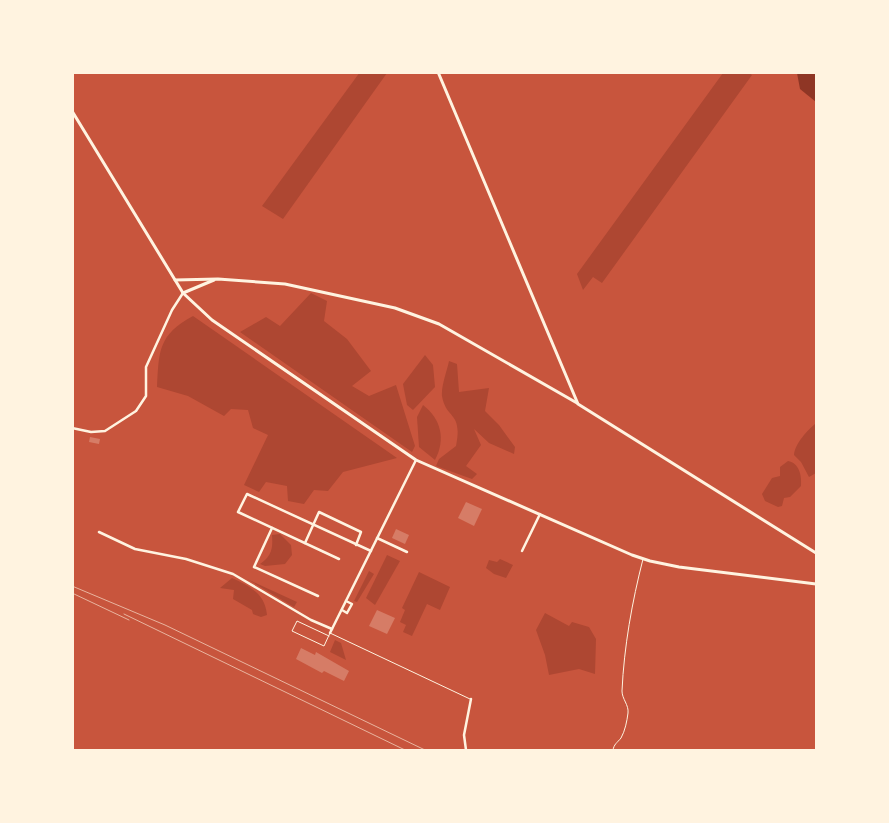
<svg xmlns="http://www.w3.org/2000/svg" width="889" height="823" font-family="'Source Sans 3',sans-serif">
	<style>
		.green { fill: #ae4732 }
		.water { fill: #8f3625 }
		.building { fill: #d67c66 }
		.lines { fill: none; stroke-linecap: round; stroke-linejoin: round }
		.service { stroke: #fff3e0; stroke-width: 1 }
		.minor { stroke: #fff3e0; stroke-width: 2.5 }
		.tertiary { stroke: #fff3e0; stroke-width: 3 }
		.rail { stroke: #e9b49f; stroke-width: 1 }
	</style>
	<rect width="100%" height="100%" fill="#c8553d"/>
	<!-- green -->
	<g class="green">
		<polygon points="360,72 387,73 283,219 262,206"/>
		<polygon points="723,73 749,73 752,75 602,283 593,277 583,290 577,274"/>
		<polygon points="311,293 327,301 324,321 347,339 371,371 352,386 369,396 396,385 415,446 412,452 240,332 266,317 280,326"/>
		<path d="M193,316L397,458L343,472L328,491L314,490L304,504L288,501L287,486L266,482L259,492L244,485L268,435L253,428L248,410L231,409L224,416L188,396L157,387C159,351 158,335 193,316Z"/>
		<polygon points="425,355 433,365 435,387 413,410 407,405 403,384"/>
		<path d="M449,361L457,364L459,392L489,388L485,411L499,425L515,447L514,454L489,443L474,429L481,445L466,466L477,474L472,479L436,466L439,459L456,446C463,411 446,420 442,396C441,386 447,371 449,361Z"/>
		<path d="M423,405C441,419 446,439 435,460L419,447L417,417Z"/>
		<path d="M816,423V473L809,477L801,462L794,455C795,443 808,430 816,423Z"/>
		<path d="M788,461C799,463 802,475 801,486L790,497L784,498L782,506L778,507L765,501L762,494L772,478L780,476V467Z"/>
		<path d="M280,534L291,545L292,555L285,564L265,566L260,564C272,556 273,548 272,535Z"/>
		<polygon points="387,555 400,561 375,605 366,598"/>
		<polygon points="500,559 513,565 506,578 494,574 486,568 489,560 497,562"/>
		<polygon points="369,571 374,574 357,602 354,601"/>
		<polygon points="419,572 450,587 440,610 427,604 412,636 403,632 406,625 400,622 405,610 402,608"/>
		<path d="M232,578C249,586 265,593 267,615L261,617L253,614L252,610L233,599L234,590L220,588Z"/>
		<polygon points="247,579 297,602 294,607"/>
		<polygon points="545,613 569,626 572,622 589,627 596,639 595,674 579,669 549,675 545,655 536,630"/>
		<polygon points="335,640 341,643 346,660 330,652"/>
	</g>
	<!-- water -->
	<polygon class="water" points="797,73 816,73 816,102 800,89"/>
	<!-- building -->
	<g class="building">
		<polygon points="90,437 100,439 99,444 89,442"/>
		<polygon points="466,502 482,509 474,526 458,518"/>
		<polygon points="396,529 409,535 405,544 392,538"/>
		<polygon points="377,610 395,618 387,634 369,626"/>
		<polygon points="301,648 315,655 316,652 349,671 344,681 324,671 322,673 296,659"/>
	</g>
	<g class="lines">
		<!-- service -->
		<g class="service">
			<polyline points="329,636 297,621 292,631 324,646 330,633 470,699"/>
			<path d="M613,750C614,744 617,743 621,738C625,731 627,721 628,713C629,705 622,699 622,691C624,647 632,602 643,559"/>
		</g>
		<!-- minor -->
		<g class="minor">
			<polyline points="72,428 91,432 105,431 136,411 146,396 146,367 172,310 183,293"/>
			<polyline points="272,528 254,567 318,596"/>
			<polyline points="99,532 135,549 186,559 233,574 311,620 332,629"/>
			<polyline points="377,538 407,552"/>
			<polyline points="305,543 319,512 361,532 356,545"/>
			<polyline points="522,551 540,514"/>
			<polyline points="339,559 238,512 247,494 371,551"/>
			<polyline points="342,610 347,613 352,604 346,601"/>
			<polyline points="330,633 416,460"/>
			<polyline points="466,750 464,735 471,699"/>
		</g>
		<!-- tertiary -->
		<g class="tertiary">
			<polyline points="438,72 578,404 816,553"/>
			<polyline points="72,111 183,293 212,320 416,460 632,555 650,561 679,567 816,584"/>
			<polyline points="175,280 218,279 285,284 395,308 439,324 577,403"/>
			<polyline points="183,293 214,280"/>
		</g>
		<!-- rail -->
		<g class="rail">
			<polyline points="72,586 165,625 425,750"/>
			<polyline points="72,593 129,620"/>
			<polyline points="124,614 405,750"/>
		</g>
	</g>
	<!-- border -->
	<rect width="889" height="823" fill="none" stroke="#fff3e0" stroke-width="148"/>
</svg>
